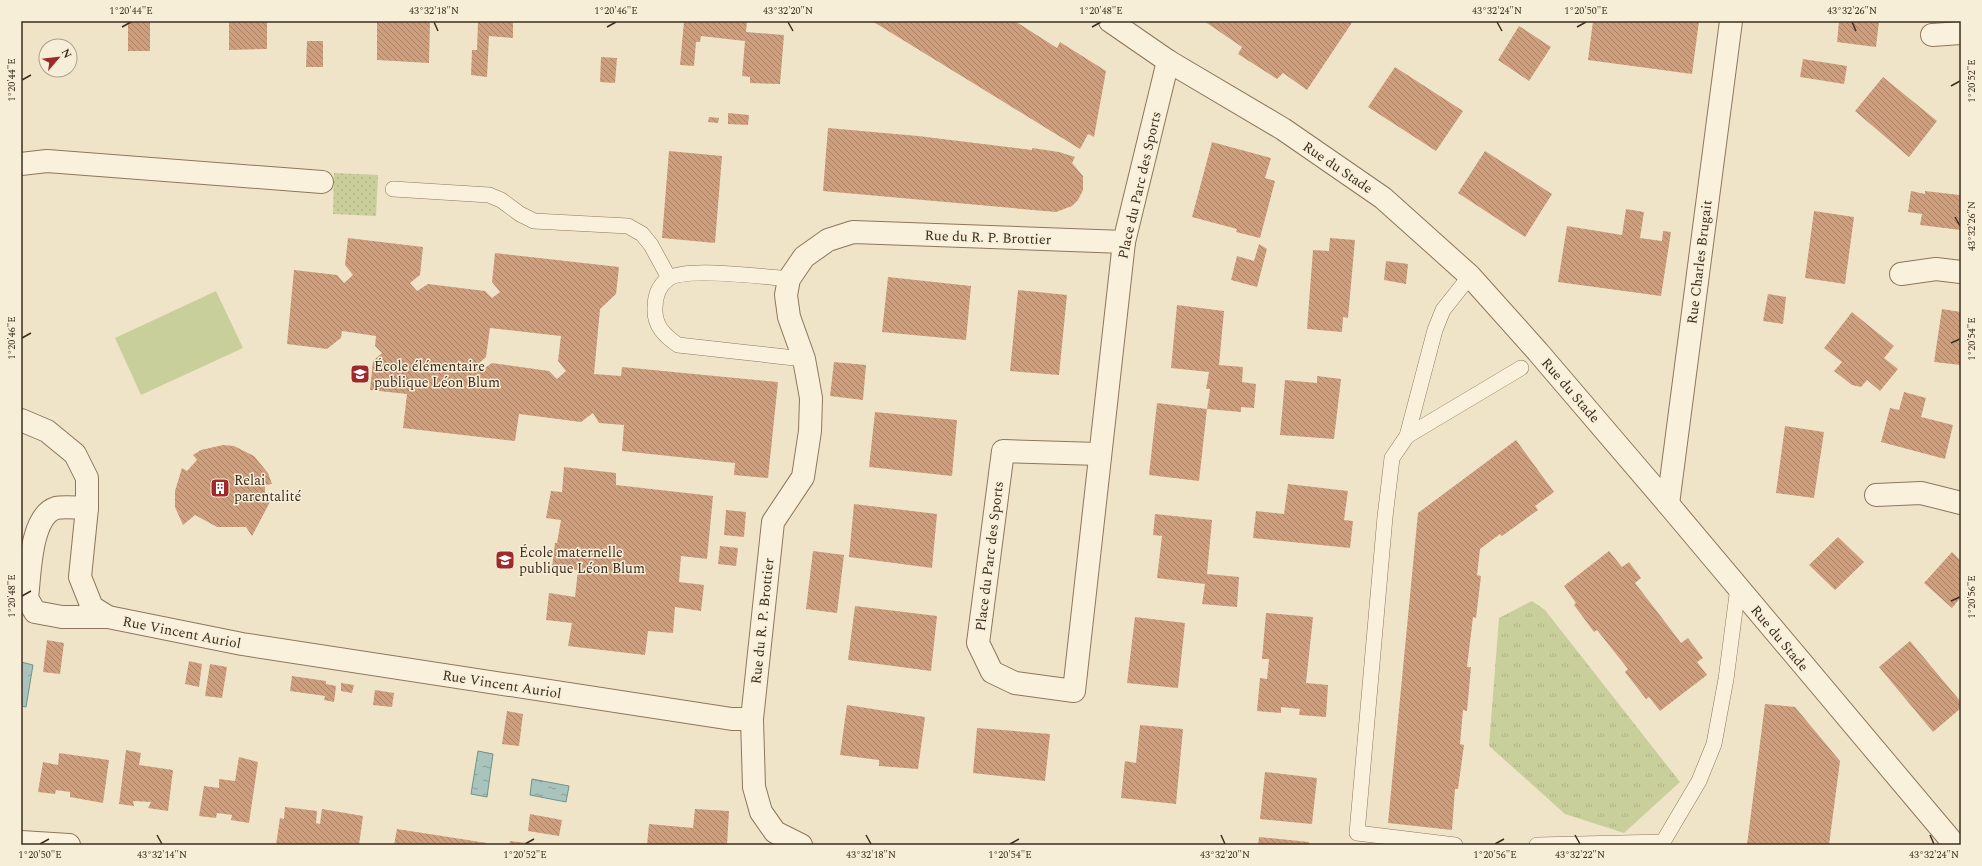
<svg xmlns="http://www.w3.org/2000/svg" width="1982" height="866" font-family="Spectral,serif">
	<style>
		.grass { fill: url(#grass-dots) }
		.park { fill: url(#park-tufts) }
		.pitch { fill: #c9cf9b }
		.water { fill: url(#water-ripples); stroke: #6f938a }
		.building { fill: url(#building-back-hatch); fill-rule: evenodd }
		.lines { fill: none; stroke-linecap: round; stroke-linejoin: round }
		.service-casing { stroke: #8d765c; stroke-width: 16 }
		.minor-casing { stroke: #8d765c; stroke-width: 24 }
		.service { stroke: #faf1dc; stroke-width: 15 }
		.minor { stroke: #faf1dc; stroke-width: 22 }
		.ticks { fill: none; stroke: #3d2e20; stroke-width: 1.5 }
		.labels { text-anchor: middle; stroke-width: 3; stroke-linejoin: round; paint-order: stroke }
		.street-label { font-size: 14px; fill: #3d2e20; stroke: #f7eed8 }
		.poi-label { font-size: 14px; fill: #3d2e20; stroke: #f7eed8; text-anchor: start }
		.neatline { fill: none; stroke: #3d2e20; stroke-width: 1.5 }
		.ticks-label { font-size: 10px; text-anchor: middle; fill: #3d2e20 }
	</style>
	<defs>
		<pattern id="grass-dots" width="8" height="8" patternUnits="userSpaceOnUse"><rect width="8" height="8" fill="#c9cf9b"/><path d="M2 2h.1M6 6h.1" fill="none" stroke="#aeb285" stroke-width="1.8" stroke-linecap="round"/></pattern>
		<pattern id="park-tufts" width="24" height="20" patternUnits="userSpaceOnUse"><rect width="24" height="20" fill="#c9cf9b"/><path d="M3 7l-1-3M5 7V3M7 7l1-3M15 17l-1-3M17 17v-4M19 17l1-3" fill="none" stroke="#aeb285"/></pattern>
		<pattern id="water-ripples" width="26" height="14" patternUnits="userSpaceOnUse"><rect width="26" height="14" fill="#a9c4bc"/><path d="M2 4q2-2 4 0t4 0M15 11q2-2 4 0t4 0" fill="none" stroke="#8ba098"/></pattern>
		<pattern id="building-back-hatch" width="6" height="6" patternUnits="userSpaceOnUse"><rect width="6" height="6" fill="#cf9f7d"/><path d="M-1 5l2 2M0 0l6 6M5-1l2 2" fill="none" stroke="#a98266"/></pattern>
	</defs>
	<rect width="100%" height="100%" fill="#f0e4c8"/>
	<!-- grass -->
	<polygon class="grass" points="334,173 378,175 376,216 333,214"/>
	<!-- park -->
	<polygon class="park" points="1532,601 1545,610 1680,782 1624,833 1565,814 1489,746 1499,618"/>
	<!-- pitch -->
	<polygon class="pitch" points="216,291 243,348 141,395 115,338"/>
	<!-- water -->
	<g class="water">
		<polygon points="21,662 33,665 26,707 21,706"/>
		<polygon points="478,751 493,754 487,797 471,794"/>
		<polygon points="532,779 569,786 566,802 530,795"/>
	</g>
	<!-- building -->
	<g class="building">
		<rect x="128" y="21" width="22" height="30"/>
		<polygon points="229,21 267,21 267,49 229,50"/>
		<polygon points="377,21 430,21 429,63 377,60"/>
		<polygon points="478,21 513,21 513,38 489,36 487,77 471,75 472,50 477,50"/>
		<polygon points="684,21 747,21 746,32 784,35 780,84 750,83 750,77 742,76 745,41 701,36 700,42 696,42 694,66 680,65"/>
		<polygon points="872,21 1015,21 1057,48 1060,42 1106,71 1094,137 1088,134 1080,149"/>
		<polygon points="1204,21 1353,21 1307,90 1283,73 1277,79 1238,54 1242,47"/>
		<polygon points="1593,21 1699,21 1692,74 1588,60"/>
		<polygon points="1839,21 1879,21 1876,47 1837,42"/>
		<polygon points="1519,26 1551,47 1529,81 1498,60"/>
		<polygon points="307,41 323,41 323,67 306,67"/>
		<polygon points="601,57 617,58 615,83 600,82"/>
		<polygon points="1803,59 1847,66 1844,84 1800,77"/>
		<polygon points="1395,67 1463,111 1436,151 1368,107"/>
		<polygon points="1883,77 1937,121 1909,157 1855,111"/>
		<polygon points="728,113 749,115 748,125 728,124"/>
		<polygon points="709,117 719,118 718,123 708,122"/>
		<polygon points="828,128 918,136 1032,150 1032,148 1059,152 1075,157 1072,163 1083,176 1083,190 1078,200 1072,206 1056,212 823,191"/>
		<polygon points="1212,142 1271,158 1265,178 1275,181 1260,238 1236,232 1237,229 1192,217"/>
		<polygon points="669,151 722,156 715,243 662,238"/>
		<polygon points="1485,151 1552,194 1525,237 1458,193"/>
		<polygon points="1911,191 1925,194 1925,191 1960,195 1961,191 1961,230 1920,225 1922,214 1908,212"/>
		<polygon points="1626,209 1644,212 1640,238 1662,241 1663,231 1671,232 1661,296 1558,282 1567,226 1622,235"/>
		<polygon points="1814,211 1854,217 1845,284 1805,278"/>
		<path d="M348,238L423,247L420,275L410,283L417,291L428,284L485,291L492,298L500,292L492,282L495,253L619,267L616,294L600,309L594,374L621,376L622,367L778,382L768,478L734,475L735,463L622,451L624,425L599,423L593,413L581,422L519,414L515,441L403,428L407,394L370,390L373,361L382,353L375,346L376,336L342,331L341,338L327,349L287,344L294,270L337,275L344,283L353,275L345,265ZM490,328L561,336L558,361L566,371L557,379L549,371L492,363L482,370L478,364L486,357Z"/>
		<polygon points="1330,238 1355,240 1348,318 1343,317 1342,332 1307,329 1313,250 1329,251"/>
		<polygon points="1259,244 1267,249 1257,287 1231,280 1237,256 1254,261"/>
		<polygon points="1386,261 1408,264 1406,284 1384,280"/>
		<polygon points="888,277 971,286 966,340 882,332"/>
		<polygon points="1018,290 1067,295 1059,375 1010,371"/>
		<polygon points="1768,294 1786,297 1783,324 1763,321"/>
		<polygon points="1177,305 1224,311 1219,365 1243,367 1242,382 1256,384 1254,408 1241,407 1241,412 1207,409 1210,389 1206,389 1209,372 1171,368"/>
		<polygon points="1942,309 1961,312 1961,365 1934,362"/>
		<polygon points="1852,312 1894,346 1884,358 1898,369 1880,391 1867,380 1861,387 1852,385 1834,371 1842,362 1824,348"/>
		<polygon points="834,362 866,365 863,400 830,396"/>
		<polygon points="1317,376 1341,379 1334,439 1280,435 1285,380 1317,383"/>
		<polygon points="1904,392 1926,398 1921,417 1953,425 1945,459 1881,442 1890,408 1899,410"/>
		<polygon points="1157,403 1207,409 1199,481 1149,475"/>
		<polygon points="875,412 957,420 952,476 869,467"/>
		<polygon points="1785,426 1824,432 1814,498 1776,493"/>
		<polygon points="1516,440 1554,492 1535,506 1538,510 1502,536 1500,534 1480,549 1477,575 1481,576 1476,618 1473,617 1467,667 1471,667 1467,711 1463,710 1460,744 1464,745 1458,789 1455,789 1452,830 1388,823 1418,513"/>
		<polygon points="223,445 234,446 254,456 268,473 272,484 265,485 265,499 271,500 252,536 246,527 217,527 195,515 183,525 175,507 175,491 182,468 187,471 197,460 193,455 201,450"/>
		<polygon points="564,467 616,473 616,485 713,496 707,559 681,556 679,582 704,585 701,611 675,607 673,633 648,631 645,655 568,646 572,623 546,620 549,593 575,597 578,570 552,568 555,543 557,543 561,520 546,518 551,491 562,492"/>
		<polygon points="1288,484 1348,491 1344,520 1353,521 1350,548 1253,538 1256,511 1284,514"/>
		<polygon points="854,504 937,514 932,568 849,557"/>
		<polygon points="726,510 746,512 744,537 724,535"/>
		<polygon points="1155,514 1212,520 1207,574 1239,577 1237,607 1202,604 1205,584 1157,578 1162,536 1153,535"/>
		<polygon points="1838,537 1864,562 1835,590 1809,565"/>
		<polygon points="720,546 738,548 736,566 718,564"/>
		<polygon points="813,551 844,555 837,613 806,609"/>
		<polygon points="1609,551 1622,567 1629,562 1641,578 1635,583 1659,614 1681,643 1688,638 1703,658 1697,662 1707,675 1660,711 1649,697 1646,699 1625,672 1628,669 1597,630 1594,632 1574,605 1576,603 1564,586"/>
		<polygon points="1952,552 1961,561 1961,597 1952,608 1924,583"/>
		<polygon points="855,606 937,616 931,671 848,660"/>
		<polygon points="1266,613 1313,617 1306,683 1328,685 1326,717 1299,715 1300,709 1281,707 1281,713 1257,711 1260,678 1267,679 1269,659 1262,659"/>
		<polygon points="1135,617 1185,623 1178,688 1127,683"/>
		<polygon points="47,640 64,643 60,674 43,672"/>
		<polygon points="1910,641 1961,702 1961,708 1933,732 1879,667"/>
		<polygon points="189,661 202,664 199,687 185,684"/>
		<polygon points="210,664 227,667 222,698 205,696"/>
		<polygon points="292,676 326,681 326,684 336,686 334,702 324,700 325,696 290,691"/>
		<polygon points="341,683 354,685 352,693 341,691"/>
		<polygon points="375,690 394,693 392,707 373,705"/>
		<polygon points="1765,704 1795,707 1840,761 1829,845 1747,845"/>
		<polygon points="847,705 925,717 918,769 879,766 879,760 840,755"/>
		<polygon points="507,711 523,714 519,746 502,744"/>
		<polygon points="1140,725 1183,729 1176,804 1121,798 1125,761 1136,763"/>
		<polygon points="977,728 1050,734 1045,781 973,773"/>
		<polygon points="126,750 141,753 139,765 173,770 168,811 148,808 151,802 133,801 134,806 119,804"/>
		<polygon points="59,753 109,760 103,803 70,797 70,792 56,790 55,794 38,792 43,762 58,765"/>
		<polygon points="239,757 258,762 249,823 231,820 232,815 217,813 216,818 199,816 204,786 219,788 219,779 235,781"/>
		<polygon points="1265,772 1317,778 1312,824 1260,819"/>
		<polygon points="285,807 317,811 316,823 320,824 322,809 363,816 359,845 276,845 280,818 284,819"/>
		<polygon points="695,809 729,811 727,845 647,845 649,824 693,828"/>
		<polygon points="530,814 562,820 559,836 528,831"/>
		<polygon points="397,829 487,843 486,845 394,845"/>
		<polygon points="1259,837 1309,842 1309,845 1258,845"/>
		<polygon points="510,841 535,844 534,845 509,845"/>
	</g>
	<g class="lines">
		<!-- service casing -->
		<g class="service-casing">
			<g id="service">
				<polyline points="393,189 489,195 501,200 520,214 534,221 628,226 642,234 651,245 669,278"/>
				<path d="M789,279C765,277 685,266 668,279C658,286 655,297 655,308C654,326 665,336 678,345L804,359"/>
				<polyline points="1407,436 1521,368"/>
				<polyline points="1455,845 1357,833 1385,517 1392,458 1407,436 1435,330 1443,310 1470,276"/>
				<polyline points="1537,845 1663,842 1699,781 1714,744 1726,679 1738,587"/>
			</g>
		</g>
		<!-- minor casing -->
		<g class="minor-casing">
			<g id="minor">
				<polyline points="1110,21 1168,61 1283,129 1383,198 1470,276 1538,352 1668,504 1955,845"/>
				<polyline points="1932,35 1961,33"/>
				<polyline points="21,164 47,161 322,182"/>
				<polyline points="1901,274 1936,269 1961,272"/>
				<polyline points="21,420 47,431 75,454 87,478 87,508 80,577 92,607 108,617"/>
				<polyline points="1099,454 1003,451 978,643 992,672 1015,683 1074,691 1124,242 1168,61"/>
				<polyline points="1876,495 1921,493 1961,503"/>
				<polyline points="1668,504 1731,21"/>
				<path d="M87,508C78,508 65,506 56,508C30,516 30,575 27,598L35,612L62,617H108L242,644L732,719H752"/>
				<polyline points="21,842 69,845"/>
				<polyline points="801,845 775,832 761,812 754,787 752,719 773,522 803,477 810,431 811,398 804,359 789,317 786,295 789,279 804,257 828,240 853,232 1124,242"/>
			</g>
		</g>
		<!-- service -->
		<use href="#service" class="service"/>
		<!-- minor -->
		<use href="#minor" class="minor"/>
	</g>
	<!-- ticks -->
	<path class="ticks" d="M434,22L438,31M788,22L793,31M1497,22L1502,31M1852,22L1856,31M122,27L131,22M607,27L616,22M1092,27L1101,22M1577,27L1586,22M22,80L31,75M1951,86L1960,81M1955,217L1960,226M22,338L31,333M1951,343L1960,339M22,596L31,591M1951,601L1960,597M157,835L162,844M866,835L871,844M1221,835L1225,844M1575,835L1580,844M1930,835L1934,844M40,844L49,839M525,844L534,839M1010,844L1019,839M1495,844L1504,839"/>
	<!-- icons -->
	<defs>
		<g id="school-square" transform="scale(1)"><rect x="-9" y="-9" width="18" height="18" rx="4" fill="#9e2a2b" stroke="#f7eed8"/><path d="M0-5L7-2L0 1L-7-2ZM-4 1L0 2.5L4 1V4Q0 6-4 4Z" fill="#fff"/></g>
		<g id="building-square" transform="scale(1)"><rect x="-9" y="-9" width="18" height="18" rx="4" fill="#9e2a2b" stroke="#f7eed8"/><path d="M-4-6H4V6H1V3H-1V6H-4ZM-2.5-4.3h1.7v1.8h-1.7ZM.8-4.3h1.7v1.8H.8ZM-2.5-1h1.7V.8h-1.7ZM.8-1h1.7V.8H.8Z" fill="#fff"/></g>
	</defs>
	<g fill-rule="evenodd">
		<use href="#school-square" x="360" y="374"/>
		<use href="#building-square" x="220" y="488"/>
		<use href="#school-square" x="505" y="560"/>
	</g>
	<g class="labels">
		<!-- street labels -->
		<g class="street-label">
			<text transform="translate(1338 167) rotate(34)" y="5">Rue du Stade</text>
			<text transform="translate(1139 185) rotate(-77)" y="5">Place du Parc des Sports</text>
			<text transform="translate(988 237) rotate(2)" y="5">Rue du R. P. Brottier</text>
			<text transform="translate(1699 262) rotate(-83)" y="5">Rue Charles Brugait</text>
			<text transform="translate(1571 390) rotate(49)" y="5">Rue du Stade</text>
			<text transform="translate(989 556) rotate(-83)" y="5">Place du Parc des Sports</text>
			<text transform="translate(762 621) rotate(-84)" y="5">Rue du R. P. Brottier</text>
			<text transform="translate(182 632) rotate(11)" y="5">Rue Vincent Auriol</text>
			<text transform="translate(1780 638) rotate(50)" y="5">Rue du Stade</text>
			<text transform="translate(502 684) rotate(9)" y="5">Rue Vincent Auriol</text>
		</g>
		<!-- poi labels -->
		<g class="poi-label">
			<text x="374" y="371">École élémentaire<tspan x="374" dy="16">publique Léon Blum</tspan></text>
			<text x="234" y="485">Relai<tspan x="234" dy="16">parentalité</tspan></text>
			<text x="519" y="557">École maternelle<tspan x="519" dy="16">publique Léon Blum</tspan></text>
		</g>
	</g>
	<!-- border -->
	<rect width="1982" height="866" fill="none" stroke="#f7eed8" stroke-width="44"/>
	<!-- north arrow -->
	<g transform="translate(58 58) rotate(62)"><circle r="19" fill="#f7eed8" stroke="#ada18e"/>
	<path d="M0-3L7 15L0 10L-7 15Z" fill="#9e2a2b"/>
	<text y="-6" font-size="11" font-weight="bold" text-anchor="middle" fill="#3d2e20">N</text>
	</g>
	<rect x="22" y="22" width="1938" height="822" class="neatline"/>
	<g class="ticks-label">
		<text x="131" y="14">1°20'44"E</text>
		<text x="434" y="14">43°32'18"N</text>
		<text x="616" y="14">1°20'46"E</text>
		<text x="788" y="14">43°32'20"N</text>
		<text x="1101" y="14">1°20'48"E</text>
		<text x="1497" y="14">43°32'24"N</text>
		<text x="1586" y="14">1°20'50"E</text>
		<text x="1852" y="14">43°32'26"N</text>
		<text transform="translate(11 80) rotate(-90)" y="4">1°20'44"E</text>
		<text transform="translate(1971 81) rotate(-90)" y="4">1°20'52"E</text>
		<text transform="translate(1971 226) rotate(-90)" y="4">43°32'26"N</text>
		<text transform="translate(11 338) rotate(-90)" y="4">1°20'46"E</text>
		<text transform="translate(1971 339) rotate(-90)" y="4">1°20'54"E</text>
		<text transform="translate(11 596) rotate(-90)" y="4">1°20'48"E</text>
		<text transform="translate(1971 597) rotate(-90)" y="4">1°20'56"E</text>
		<text x="40" y="858">1°20'50"E</text>
		<text x="162" y="858">43°32'14"N</text>
		<text x="525" y="858">1°20'52"E</text>
		<text x="871" y="858">43°32'18"N</text>
		<text x="1010" y="858">1°20'54"E</text>
		<text x="1225" y="858">43°32'20"N</text>
		<text x="1495" y="858">1°20'56"E</text>
		<text x="1580" y="858">43°32'22"N</text>
		<text x="1934" y="858">43°32'24"N</text>
	</g>
</svg>
